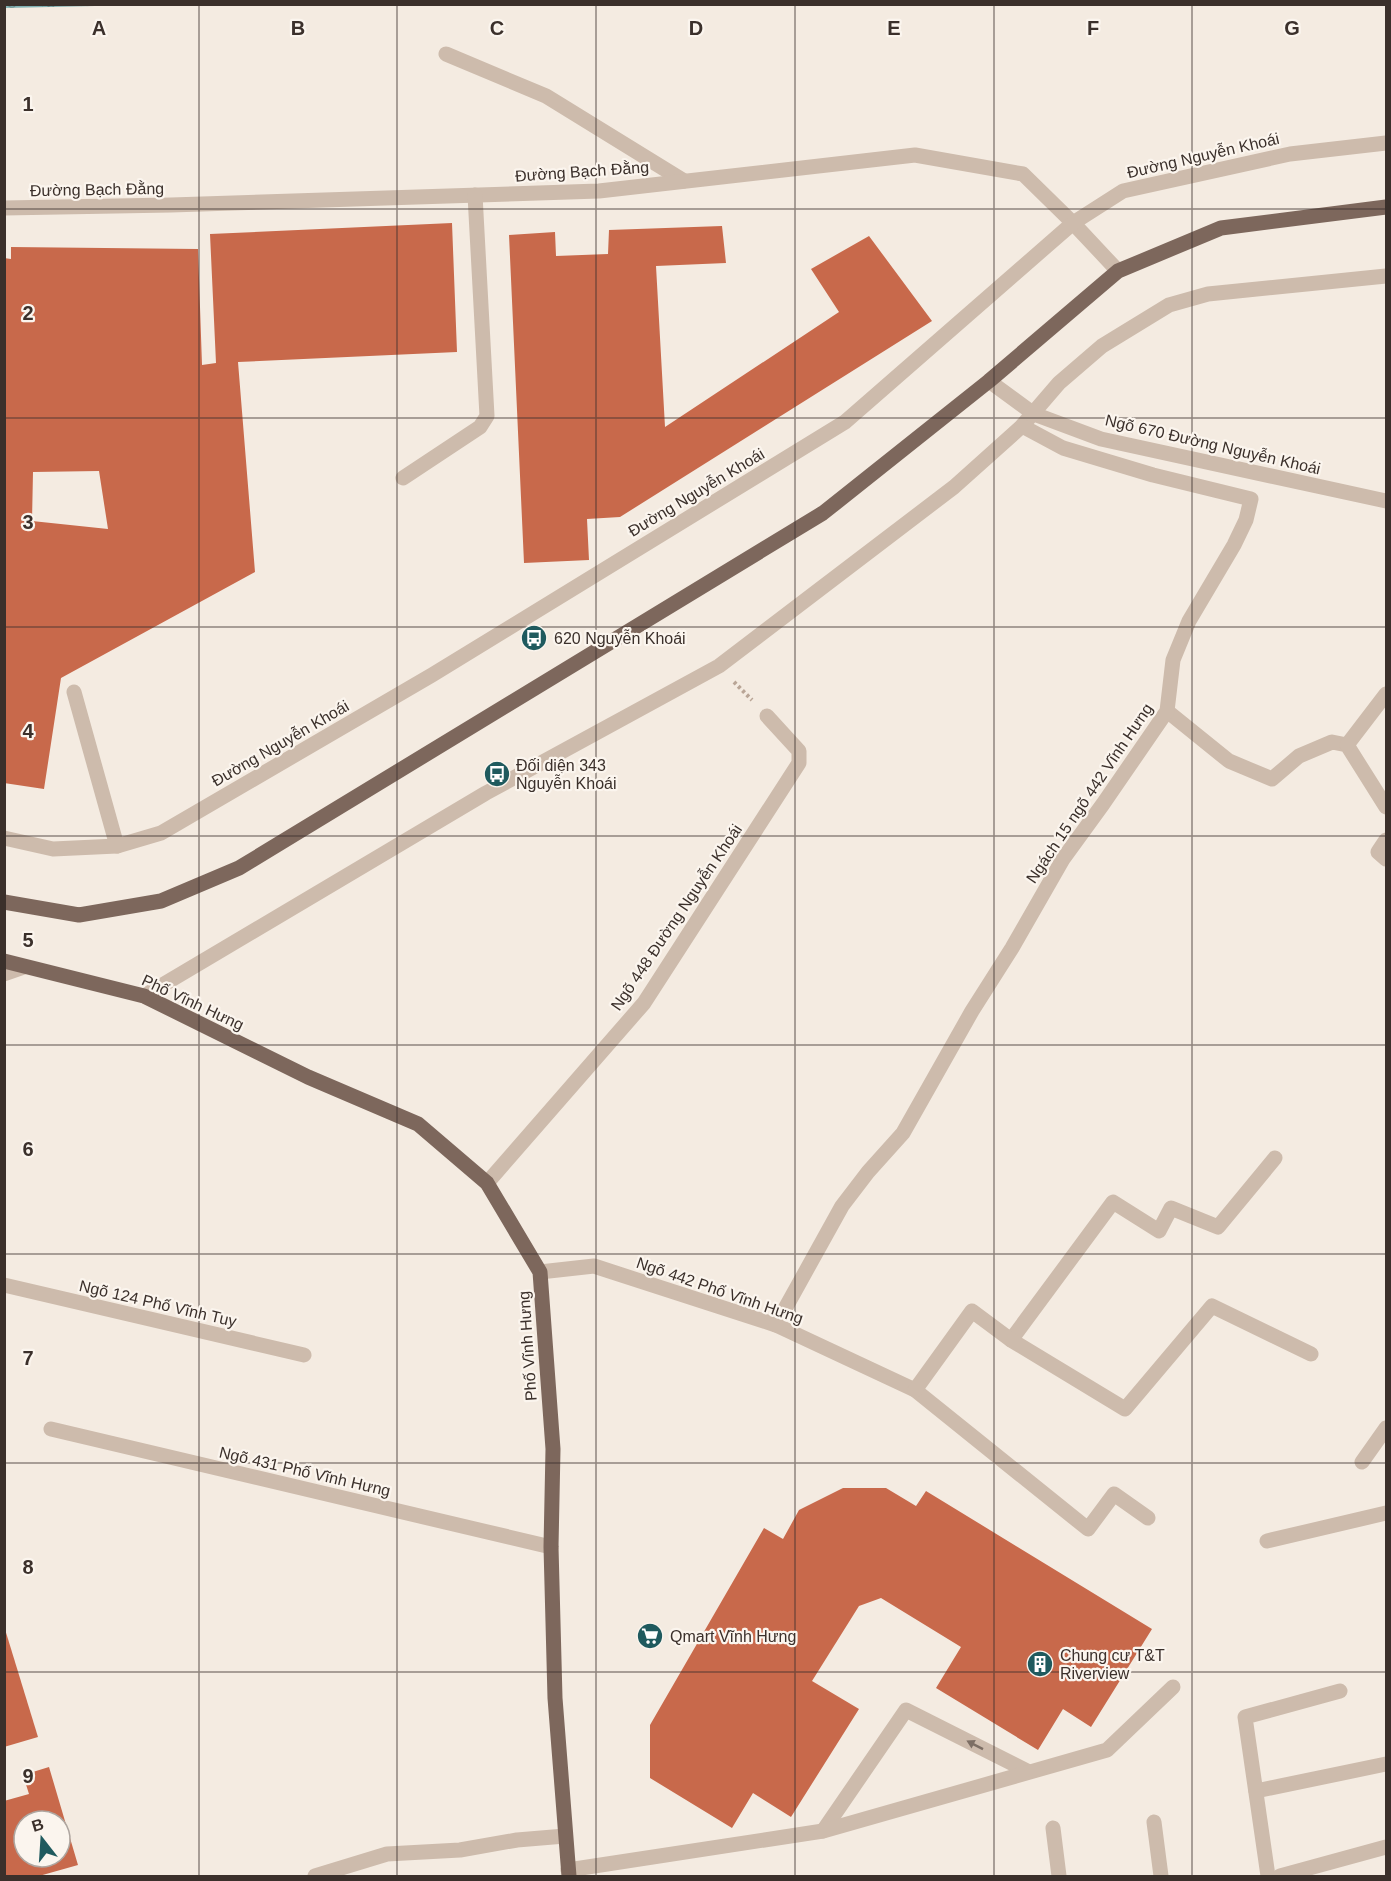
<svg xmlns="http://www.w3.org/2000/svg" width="1391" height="1881" font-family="Helvetica,sans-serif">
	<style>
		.water { fill: url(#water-ripples) }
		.building { fill: #c8694b; fill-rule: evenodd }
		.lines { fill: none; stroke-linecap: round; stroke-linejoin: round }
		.path { stroke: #b9a596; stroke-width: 4; stroke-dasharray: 3 3; stroke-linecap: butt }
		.minor { stroke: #cdbbac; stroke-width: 15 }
		.major { stroke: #7d675c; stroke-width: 15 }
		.oneway { fill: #7d6f65 }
		.grid { fill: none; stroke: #3b302b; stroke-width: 1.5; stroke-opacity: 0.55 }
		.labels { text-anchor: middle; stroke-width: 4.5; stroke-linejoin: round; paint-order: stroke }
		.street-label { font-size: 16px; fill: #3b302b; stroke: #fbf5ee }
		.poi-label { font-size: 16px; fill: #3b302b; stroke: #fbf5ee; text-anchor: start }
		.grid-label { font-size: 20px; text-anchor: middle; font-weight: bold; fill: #3b302b; stroke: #fbf5ee; stroke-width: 4.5; stroke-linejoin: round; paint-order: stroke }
	</style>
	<defs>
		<pattern id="water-ripples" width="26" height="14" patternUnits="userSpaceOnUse" patternTransform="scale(1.5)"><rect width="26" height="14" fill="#7fb0b2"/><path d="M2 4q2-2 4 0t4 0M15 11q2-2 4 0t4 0" fill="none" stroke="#699091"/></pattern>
	</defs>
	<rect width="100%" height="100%" fill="#f4ebe1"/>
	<!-- water -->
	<polygon class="water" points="5,4 140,4 140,5 5,8"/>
	<!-- building -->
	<g class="building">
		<path d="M452,223L457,352L238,362L255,572L61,678L44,789L4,783V258L11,259V247L198,249L202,365L216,363L210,234ZM99,471L108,529L32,521L33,472Z"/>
		<polygon points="722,226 726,263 656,266 665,427 839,312 811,269 869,236 932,321 620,517 587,519 589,560 524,563 509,235 555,232 556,256 608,254 609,230"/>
		<polygon points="843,1488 886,1488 916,1506 926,1491 1152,1629 1091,1727 1063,1709 1038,1750 936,1688 961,1647 881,1598 859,1606 812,1681 859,1709 791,1817 753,1793 732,1828 650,1778 650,1725 764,1528 783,1539 799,1510"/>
		<polygon points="4,1626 38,1737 4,1747"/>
		<path d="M49,1767L78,1865L39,1876H4V1801L29,1794L23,1775ZM24,1821H60V1857H24Z"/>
	</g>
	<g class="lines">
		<!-- path -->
		<polyline class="path" points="734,682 752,700"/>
		<!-- minor -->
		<g class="minor">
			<polyline points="446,54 546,96 684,181"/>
			<polyline points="4,208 171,205 599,191 915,155 1023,174 1073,223 1118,271"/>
			<polyline points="989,381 1034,414 1101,439 1386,501"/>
			<polyline points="403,478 480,427 487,416 475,195"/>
			<polyline points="74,692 117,846"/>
			<polyline points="1167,711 1229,761 1272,779 1299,756 1332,742 1347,745 1386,807"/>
			<polyline points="1347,745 1386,694"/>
			<polyline points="4,838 53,849 117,846 161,833 432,675 845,422 1073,223 1123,191 1290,154 1386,143"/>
			<polyline points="1386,840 1378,852 1386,859"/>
			<polyline points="4,974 24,967"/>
			<polyline points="144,996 486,793 719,666 954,487 1022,426 1059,383 1102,346 1169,305 1208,294 1386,276"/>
			<polyline points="487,1183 644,1003 799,763 799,751 767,716"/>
			<polyline points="540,1272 594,1266 776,1325 915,1390 1088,1529 1114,1494 1148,1518"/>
			<polyline points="4,1285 304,1355"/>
			<polyline points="776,1325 842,1206 868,1172 903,1133 972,1011 1012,948 1063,859 1103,804 1167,711 1173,660 1189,621 1234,545 1246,520 1251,499 1153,475 1063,448 1022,426"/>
			<polyline points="1011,1340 1113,1202 1159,1231 1171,1208 1218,1227 1275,1158"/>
			<polyline points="915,1390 972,1311 1011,1340 1125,1409 1212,1306 1311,1354"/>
			<polyline points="51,1429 551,1547"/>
			<polyline points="1362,1462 1386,1428"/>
			<polyline points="1267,1541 1386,1513"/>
			<polyline points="1256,1791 1386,1764"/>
			<polyline points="1154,1822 1161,1876"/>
			<polyline points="1053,1828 1059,1876"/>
			<polyline points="823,1831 906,1710 1027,1771"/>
			<polyline points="568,1870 823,1831 1107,1750 1173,1687"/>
			<polyline points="315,1876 387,1854 460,1850 517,1840 565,1836"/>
			<polyline points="1268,1876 1245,1717 1340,1691"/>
			<polyline points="1280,1876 1386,1847"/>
		</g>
		<!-- major -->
		<g class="major">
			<polyline points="4,902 79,915 161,901 239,868 823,513 989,381 1118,271 1221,228 1386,207"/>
			<polyline points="4,961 144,996 308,1077 418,1124 487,1183 540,1272 553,1449 551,1547 555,1698 569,1876"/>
		</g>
	</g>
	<!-- one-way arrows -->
	<defs><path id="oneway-solid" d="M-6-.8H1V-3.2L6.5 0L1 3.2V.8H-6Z" transform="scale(1.5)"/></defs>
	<use class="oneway" href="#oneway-solid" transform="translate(975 1745) rotate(-153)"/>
	<!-- grid -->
	<path class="grid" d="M199,4V1876M397,4V1876M596,4V1876M795,4V1876M994,4V1876M1192,4V1876M4,209H1386M4,418H1386M4,627H1386M4,836H1386M4,1045H1386M4,1254H1386M4,1463H1386M4,1672H1386"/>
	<!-- icons -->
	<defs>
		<g id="bus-disc" transform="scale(1.35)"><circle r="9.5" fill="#1f5a5e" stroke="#fbf5ee"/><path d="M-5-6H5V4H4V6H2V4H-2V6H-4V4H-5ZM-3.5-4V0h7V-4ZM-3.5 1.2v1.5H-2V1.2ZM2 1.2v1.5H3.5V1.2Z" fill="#fff"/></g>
		<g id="supermarket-disc" transform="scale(1.35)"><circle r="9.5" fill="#1f5a5e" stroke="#fbf5ee"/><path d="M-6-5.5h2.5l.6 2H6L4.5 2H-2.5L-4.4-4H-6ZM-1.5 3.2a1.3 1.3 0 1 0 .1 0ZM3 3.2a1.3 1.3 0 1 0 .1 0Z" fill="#fff"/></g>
		<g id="building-disc" transform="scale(1.35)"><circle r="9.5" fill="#1f5a5e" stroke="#fbf5ee"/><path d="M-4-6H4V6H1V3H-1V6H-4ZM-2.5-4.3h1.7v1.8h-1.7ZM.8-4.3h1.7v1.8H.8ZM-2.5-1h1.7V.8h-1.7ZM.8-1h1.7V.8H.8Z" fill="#fff"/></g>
	</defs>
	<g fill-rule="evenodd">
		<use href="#bus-disc" x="534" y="638"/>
		<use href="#bus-disc" x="497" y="774"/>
		<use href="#supermarket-disc" x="650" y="1636"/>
		<use href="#building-disc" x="1040" y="1664"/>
	</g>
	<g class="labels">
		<!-- street labels -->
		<g class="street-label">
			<text transform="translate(1203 155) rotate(-13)" y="6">Đường Nguyễn Khoái</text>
			<text transform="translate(582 171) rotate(-4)" y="6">Đường Bạch Đằng</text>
			<text transform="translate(97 189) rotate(-1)" y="6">Đường Bạch Đằng</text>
			<text transform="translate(1213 444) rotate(13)" y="6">Ngõ 670 Đường Nguyễn Khoái</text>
			<text transform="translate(696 492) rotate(-31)" y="6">Đường Nguyễn Khoái</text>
			<text transform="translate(280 743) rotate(-30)" y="6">Đường Nguyễn Khoái</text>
			<text transform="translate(1089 793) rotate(-56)" y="6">Ngách 15 ngõ 442 Vĩnh Hưng</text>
			<text transform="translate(676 917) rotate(-56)" y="6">Ngõ 448 Đường Nguyễn Khoái</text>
			<text transform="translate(193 1002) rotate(25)" y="6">Phố Vĩnh Hưng</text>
			<text transform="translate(720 1290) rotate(19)" y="6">Ngõ 442 Phố Vĩnh Hưng</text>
			<text transform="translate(158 1303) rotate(13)" y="6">Ngõ 124 Phố Vĩnh Tuy</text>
			<text transform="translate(527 1346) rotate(-94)" y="6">Phố Vĩnh Hưng</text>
			<text transform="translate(305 1471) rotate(13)" y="6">Ngõ 431 Phố Vĩnh Hưng</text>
		</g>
		<!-- poi labels -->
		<g class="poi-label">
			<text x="554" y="644">620 Nguyễn Khoái</text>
			<text x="516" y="771">Đối diện 343<tspan x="516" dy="18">Nguyễn Khoái</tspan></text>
			<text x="670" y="1642">Qmart Vĩnh Hưng</text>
			<text x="1060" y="1661">Chung cư T&amp;T<tspan x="1060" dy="18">Riverview</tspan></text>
		</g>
	</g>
	<g class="grid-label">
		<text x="99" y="35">A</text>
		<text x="298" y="35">B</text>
		<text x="497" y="35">C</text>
		<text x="696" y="35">D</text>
		<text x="894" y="35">E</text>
		<text x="1093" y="35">F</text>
		<text x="1292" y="35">G</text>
		<text x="28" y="111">1</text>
		<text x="28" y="320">2</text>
		<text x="28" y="529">3</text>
		<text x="28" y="738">4</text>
		<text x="28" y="947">5</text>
		<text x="28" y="1156">6</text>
		<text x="28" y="1365">7</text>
		<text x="28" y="1574">8</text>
		<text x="28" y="1783">9</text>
	</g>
	<!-- border -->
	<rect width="1391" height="1881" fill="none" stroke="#3b302b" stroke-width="12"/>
	<!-- north arrow -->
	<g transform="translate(42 1839) rotate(343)"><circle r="28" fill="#fbf5ee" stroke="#aea6a0" stroke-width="1.5"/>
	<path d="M0-4.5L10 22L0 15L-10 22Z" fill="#1f5a5e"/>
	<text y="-9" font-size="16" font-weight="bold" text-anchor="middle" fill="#3b302b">B</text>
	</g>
</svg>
